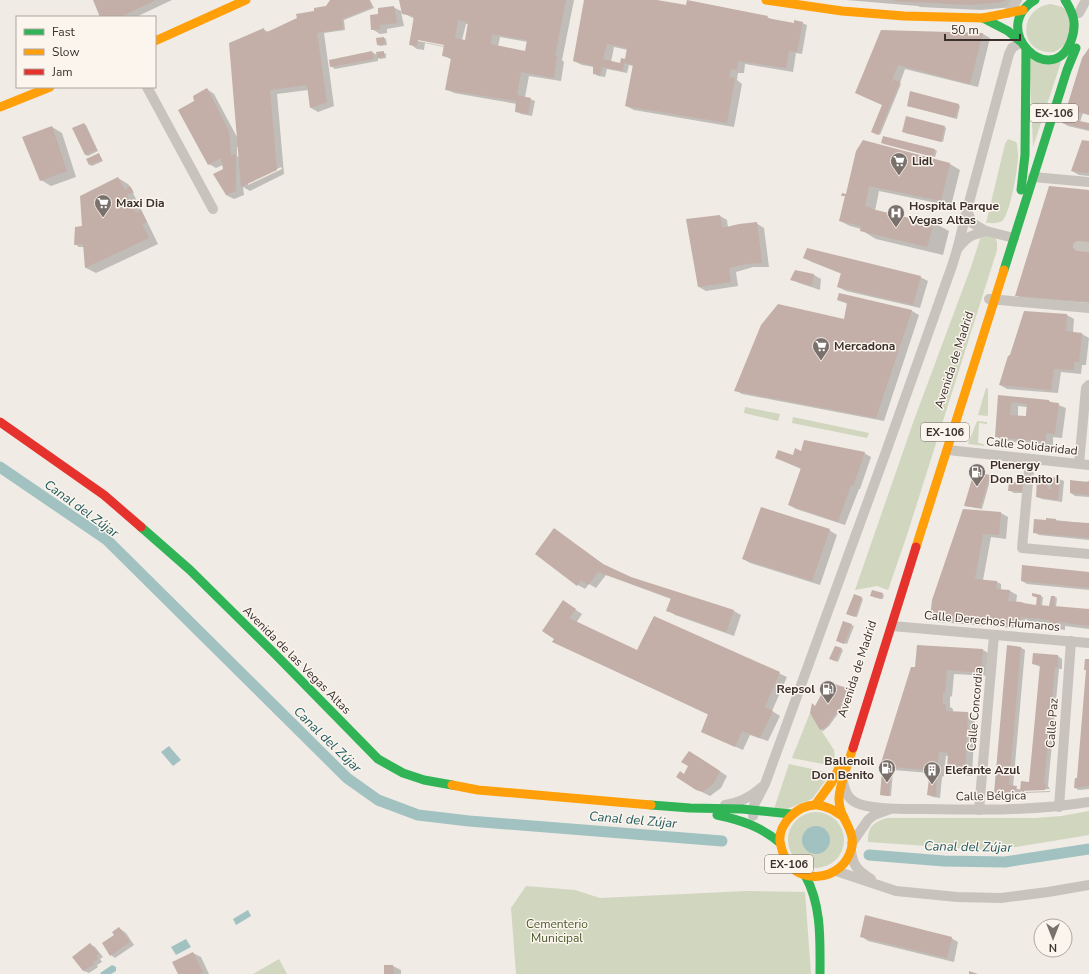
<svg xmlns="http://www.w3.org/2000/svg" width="1089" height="974" font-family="'Nunito Sans',sans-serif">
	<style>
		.green { fill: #d1d6bf }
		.water { fill: #a1c2c1 }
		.shadow { fill: #0003; fill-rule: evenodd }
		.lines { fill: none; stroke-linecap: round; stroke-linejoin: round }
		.canal { stroke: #a1c2c1; stroke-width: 11 }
		.building { fill: #c3afa7; fill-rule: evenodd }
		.street { stroke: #c9c3be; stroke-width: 10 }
		.fast { stroke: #30b455; stroke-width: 9 }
		.slow { stroke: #ff9f0a; stroke-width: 9 }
		.jam { stroke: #e5322d; stroke-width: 9 }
		.labels { text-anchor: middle; stroke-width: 3; stroke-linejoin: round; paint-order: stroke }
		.shield { fill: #fbf5ee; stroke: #756b66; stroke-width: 1 }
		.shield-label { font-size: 11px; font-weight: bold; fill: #3b302b }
		.poi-label { font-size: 12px; font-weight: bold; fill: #3b302b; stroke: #fbf5ee; text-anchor: start }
		.street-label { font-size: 12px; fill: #3b302b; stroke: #fbf5ee }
		.park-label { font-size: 12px; fill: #4a5a2e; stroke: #fbf5ee }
		.water-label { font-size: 13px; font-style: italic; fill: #1f5a5e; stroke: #fbf5ee }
	</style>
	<rect width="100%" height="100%" fill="#f0ebe5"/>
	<!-- green -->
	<g class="green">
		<path d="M1051,4L1062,7L1067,11L1073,37C1067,42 1062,48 1056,51C1053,53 1049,52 1047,52C1017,48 1021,7 1051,4Z"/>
		<polygon points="1029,56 1061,62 1033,147"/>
		<path d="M1008,139L1016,142L1017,144C1017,148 1018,152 1018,156C1018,168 1010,215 1002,221C997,224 992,223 986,223L1005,144Z"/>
		<polygon points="987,235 995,237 997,242 997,250 907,535 888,590 877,586 855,590 914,420 971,267 981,236"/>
		<polygon points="986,388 988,389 988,416 978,415"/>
		<polygon points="745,407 780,414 778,421 744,413"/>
		<polygon points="793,417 869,433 867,438 792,423"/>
		<polygon points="977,421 987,422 987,424 979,423 978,443 983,444 985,446 968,444"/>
		<polygon points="810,713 834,750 835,760 833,766 792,758"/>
		<polygon points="789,764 831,773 812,799 787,809 774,809"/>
		<path d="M1089,811V835L1016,847L986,850L868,842C868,827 872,823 887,818H1035L1061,816Z"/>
		<circle cx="816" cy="840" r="28"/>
		<polygon points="526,886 575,890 600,898 747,891 805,892 811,974 516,974 511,908"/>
		<polygon points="279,959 287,974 253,974"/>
	</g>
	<!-- water -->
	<g class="water">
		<polygon points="169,746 181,760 173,766 161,752"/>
		<circle cx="816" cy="840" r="14"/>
		<polygon points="248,910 251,916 236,925 233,919"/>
		<polygon points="186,939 191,947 176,955 171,947"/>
		<polygon points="112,965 116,967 116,971 111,974 101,974 100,973"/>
	</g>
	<!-- shadow -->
	<g class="shadow">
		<polygon points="94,0 172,0 136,17 101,17"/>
		<path d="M331,0H370L374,8L344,20L345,30L324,33L334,106L318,112L311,108L308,90L277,94L284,174L250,191L243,187L244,195L234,199L226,195L223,165L216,168L209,164L196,101L207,89L214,94L238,139L264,30L269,32L326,7ZM237,147H239L240,158L237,156ZM281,167L282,169L248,185V183Z"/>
		<path d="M400,0H574L562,60L564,62L561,81L529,76L525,97L535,101L532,116L521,114L516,111L517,104L454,93L446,89L452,60L443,55L444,47L425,43L424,50L417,49L410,44L415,19L401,12L404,26L387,29V33L380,34L372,29L379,15L393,7L403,12ZM466,24H469L466,41L462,40ZM500,37L528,42L526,52L498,47ZM418,39L449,45L448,47L418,41Z"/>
		<path d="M585,0H650L767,17L773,20L793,24L802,23L807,25L802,54L796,53L793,72L745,64L744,73H738L737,80L742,84L734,127L634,110L626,106L633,66L629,65L627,73L607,69L605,77L598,76L594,73V67L582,65L574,61ZM614,47L628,50L626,60L621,64L611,62Z"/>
		<polygon points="846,0 1021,0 1013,7 981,10 920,7 918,6"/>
		<polygon points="881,31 983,34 990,38 978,87 905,69 900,83 901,84 880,135 874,132 883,105"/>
		<polygon points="384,38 386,39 387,45 380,46 378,45 377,39"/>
		<polygon points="1089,50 1089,115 1083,113 1080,122 1089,125 1089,131 1068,126 1063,123"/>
		<polygon points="372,52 377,55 384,53 386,54 386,58 380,59 378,58 378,61 335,69 331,66 330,61"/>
		<polygon points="958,105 960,106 957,119 908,106"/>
		<polygon points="84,124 86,125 98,151 88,156 86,155"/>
		<polygon points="52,127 62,133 76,177 51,186 41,180"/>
		<polygon points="944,127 946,128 943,142 905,133"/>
		<polygon points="883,137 935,150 937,151 935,157 884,144"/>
		<polygon points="863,141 950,164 960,170 951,206 879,191 875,211 905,218 934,223 949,231 943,255 876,239 861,230 861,229 850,226 840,221 846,197 842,195 846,195"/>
		<polygon points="1089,142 1089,176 1079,175 1072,171"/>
		<polygon points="99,154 103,161 92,166 90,165 88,159"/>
		<polygon points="118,178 128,184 132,189 134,193 133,193 158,244 96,273 86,268 84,247 79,247 75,244 82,227"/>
		<polygon points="1089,191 1089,303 1021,298 1016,295"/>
		<polygon points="720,216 727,220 728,228 756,223 764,228 769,267 753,267 736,272 738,286 706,291 699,287"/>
		<polygon points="805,258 920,277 928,281 920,308 846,291 838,287 842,274 812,262"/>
		<polygon points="796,271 814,275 821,279 820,290 799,283 792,279"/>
		<polygon points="838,300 912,311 919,315 884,421 742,394 735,390 845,320 848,304"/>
		<polygon points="1025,312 1067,315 1074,319 1073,333 1082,334 1089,338 1086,365 1082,365 1081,374 1061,372 1058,393 1007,389 1000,385"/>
		<path d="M999,396L1049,401L1066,408L1062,438L1053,437V446L1003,441L996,436ZM1018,406L1027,407L1026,417L1018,416Z"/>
		<polygon points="802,452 864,453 871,457 860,489 859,489 845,525 796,509 789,505 801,469 776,458 793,456"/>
		<polygon points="990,475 991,477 982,509 965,506"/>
		<polygon points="1049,479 1059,479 1064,481 1062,502 1042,499 1037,497 1048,481 1052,483 1052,481"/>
		<polygon points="1071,481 1089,482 1089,497 1075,496 1071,493"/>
		<polygon points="1010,483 1028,493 1014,493 1009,490"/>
		<polygon points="963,510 1001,513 1008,517 1006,539 991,537 983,580 997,582 1001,584 1001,590 1010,591 1017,595 1016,603 1022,604 1022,602 1027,605 1037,606 1038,598 1033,596 1041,596 1043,597 1042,606 1050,607 1055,597 1057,598 1056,607 1089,610 1089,629 1065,626 1065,630 1057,629 1050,625 1050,623 1029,621 1025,619 1025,624 1014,623 1014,628 939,622 931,618"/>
		<polygon points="1047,519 1089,524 1089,540 1039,535 1034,532 1047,521"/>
		<polygon points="554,529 607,567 630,578 734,611 741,615 734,636 675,615 668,610 671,599 606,575 596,588 589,584 585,589 578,585"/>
		<polygon points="829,530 837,535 820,585 750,563 743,559"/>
		<polygon points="1089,573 1089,590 1027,584 1022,581"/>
		<polygon points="882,594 884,595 883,599 874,597"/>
		<polygon points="861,598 863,599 857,617 849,615"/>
		<polygon points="570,606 582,614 576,623 638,651 654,617 787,677 772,711 780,716 768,741 750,735 743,750 709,735 709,715 554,642"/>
		<polygon points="844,623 854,626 847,644 839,642"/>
		<polygon points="1020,647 1025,650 1013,787 1021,790 1030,783 1041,667 1033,664 1058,656 1062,659 1062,669 1059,669 1048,786 1050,789 1024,790 1024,792 1050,791 1050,792 1025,793 1021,791 1020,795 1013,795 1012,797 1000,795 995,793"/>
		<polygon points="841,649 843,650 838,662 832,660"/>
		<polygon points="983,650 990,654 989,676 954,674 952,696 950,697 950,707 953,709 953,712 968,713 975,717 972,776 956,774 948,770 949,756 946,756 944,774 944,776 942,777 940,798 933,797 928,795 930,773 893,770 891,796 881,795 912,668"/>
		<polygon points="1089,660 1089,789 1079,790 1075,788 1078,779"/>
		<polygon points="846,689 848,690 842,708 829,726 823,731 821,730"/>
		<polygon points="697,756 727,776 721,788 710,796 696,789 684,775"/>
		<polygon points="119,928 126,933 134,945 115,958 111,955 115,935"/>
		<polygon points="861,936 951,938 958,942 954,962 868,941"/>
		<polygon points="90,944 95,947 103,957 100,959 102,962 97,965 98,967 89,973 84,971 74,957"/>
		<polygon points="193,953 201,957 209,974 179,974"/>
		<polygon points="385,966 393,966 401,970 401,974 385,974"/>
	</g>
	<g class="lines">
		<!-- canal -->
		<g class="canal">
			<polyline points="0,467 107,540 347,778 378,800 418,815 469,821 722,841"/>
			<polyline points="869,855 944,861 1005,862 1089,849"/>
		</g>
	</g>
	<!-- building -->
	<g class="building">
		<polygon points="93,0 156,0 120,17 100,17"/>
		<polygon points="330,0 369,0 372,7 342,19 343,29 317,33 327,102 310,108 307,85 270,90 277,170 241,187 229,43 264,28 265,33 297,18 296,14 314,11 314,8 326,6"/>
		<path d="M399,0H566L555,56H557L554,78L521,72L517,95L531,98L528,114L515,112L516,101L445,90L451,58L442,56L444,45L418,40L417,46L409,45L414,16L402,14ZM458,20L468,22L465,40L455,38ZM492,34L527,40L525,51L491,44Z"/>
		<path d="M584,0H657L686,5L687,0L768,16L767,18L794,23V20L803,22L797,52L789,51L786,68L738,61L737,70L731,69L729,77L735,78L727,123L625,106L633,65L624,63L623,71L602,67L600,75L593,74V66L573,61ZM607,44L627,48L625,59L621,58L620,63L603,59Z"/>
		<polygon points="894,0 1006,0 1002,2 970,5 894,1"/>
		<polygon points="394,6 397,23 380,25 380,29 371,30 370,15 378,14 378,8"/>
		<polygon points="881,30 983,33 970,84 898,65 887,92 893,79 900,82 878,135 871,132 882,105 855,93"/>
		<polygon points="384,37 385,44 377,45 376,38"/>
		<polygon points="1089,48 1089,115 1078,112 1075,120 1089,123 1089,130 1062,123 1082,58"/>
		<polygon points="372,51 374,59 330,67 329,60"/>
		<polygon points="384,51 384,57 377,58 376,52"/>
		<polygon points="207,88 229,131 231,155 236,154 236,191 226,195 213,174 223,169 221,158 208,165 178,110 194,101 193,96"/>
		<polygon points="910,91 959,104 955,118 907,106"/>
		<polygon points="906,116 945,126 941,142 902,132"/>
		<polygon points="84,123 97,150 85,155 72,128"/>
		<polygon points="52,126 67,171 40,181 22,137"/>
		<polygon points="883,136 935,149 933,157 881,143"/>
		<polygon points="863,140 950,163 941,201 869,186 865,206 872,208 872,209 905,217 934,222 927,247 860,231 861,226 839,221 845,196 841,196 842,193 846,194 856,151"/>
		<polygon points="1082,140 1089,141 1089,173 1071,171"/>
		<polygon points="99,153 102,160 89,165 86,159"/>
		<polygon points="118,177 125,190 130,186 133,192 127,195 136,213 141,210 147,222 142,224 149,238 85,268 83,244 74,245 75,227 82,226 80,196"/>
		<polygon points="1049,186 1089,190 1089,302 1015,296"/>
		<polygon points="720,215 722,228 739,224 757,222 762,263 745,264 729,268 731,282 698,287 686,219"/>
		<polygon points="807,248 921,276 913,305 837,287 841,273 803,258"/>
		<polygon points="795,270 814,274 812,286 790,280"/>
		<polygon points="839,293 912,310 876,418 734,391 761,325 778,304 844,319 847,303 837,300"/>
		<polygon points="1024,311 1067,314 1066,331 1082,333 1079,362 1074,362 1074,370 1054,369 1051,390 999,385 1008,356 1010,355"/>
		<path d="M998,395L1049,400V402L1059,403L1055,434L1046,433V442L995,437ZM1011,402L1027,404L1026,416L1010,415Z"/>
		<polygon points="804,440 865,452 853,486 851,485 838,522 788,505 801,468 775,458 778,450 793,455 795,448 801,451"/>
		<polygon points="974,472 990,475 980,508 964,506"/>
		<polygon points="1048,477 1060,478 1058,500 1036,497 1037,479 1048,480 1047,489 1051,489 1051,480 1048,480"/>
		<polygon points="1070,480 1086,482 1089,481 1089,495 1070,493"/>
		<polygon points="1009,482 1024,483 1023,491 1008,491"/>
		<polygon points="761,507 830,529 812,581 742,559"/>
		<polygon points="963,509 1001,512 999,535 983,534 975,579 997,581 996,589 1010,590 1008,601 1021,602 1023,603 1036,605 1037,597 1032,596 1032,593 1041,595 1040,605 1049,606 1051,596 1055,596 1054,606 1089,609 1089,626 1058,622 1057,626 1049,625 1049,620 1021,617 1020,622 1007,621 1006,625 930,618 932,600"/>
		<polygon points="1046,518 1056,519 1056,521 1089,523 1089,538 1033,533 1034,519 1046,520"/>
		<polygon points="554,528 603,564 631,577 734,610 726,632 666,611 671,598 598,572 588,585 581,580 577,586 535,554"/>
		<polygon points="1022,565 1089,572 1089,588 1021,581"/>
		<polygon points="872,590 883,593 881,599 870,596"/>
		<polygon points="854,594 862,597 855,617 846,614"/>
		<polygon points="563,600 576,609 569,618 637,650 654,616 780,672 765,707 773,711 760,738 742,731 735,747 701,732 708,714 552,642 554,639 542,631"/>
		<polygon points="843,621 852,624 844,644 836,641"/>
		<polygon points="917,645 983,649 981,673 947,670 945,692 943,693 943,704 946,704 946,711 968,712 965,772 947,771 948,753 939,752 937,771 939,771 939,774 937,774 936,796 927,795 930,770 891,767 889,796 880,795 882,771 881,770 880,766 911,667 915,667"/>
		<polygon points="1007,645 1021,647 1009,785 1017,786 1015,793 1008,793 1007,794 994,793"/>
		<polygon points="835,646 842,648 836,661 829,659"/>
		<polygon points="1033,653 1058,655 1058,667 1055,667 1044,783 1046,784 1045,790 1020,791 1021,781 1029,782 1040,665 1032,664"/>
		<polygon points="1085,659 1089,659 1089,786 1074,788 1075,778 1077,778 1086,670 1084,670"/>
		<polygon points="825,681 847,688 840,707 827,726 820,730 810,713 812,703 815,706 821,695"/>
		<polygon points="689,751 720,771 714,783 703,792 696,790 676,777 680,771 684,774 688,766 681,762"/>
		<polygon points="865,915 952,937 947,958 860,937"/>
		<polygon points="119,927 130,942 110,956 102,943 114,935 112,932"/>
		<polygon points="90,943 99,954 96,956 98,959 93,962 94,964 83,971 72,957"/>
		<polygon points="193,952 203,972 201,973 201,974 178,974 172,962"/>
		<polygon points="384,965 393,965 394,974 384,974"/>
		<polygon points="969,971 978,974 969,974"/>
	</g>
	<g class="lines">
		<!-- street -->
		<g class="street">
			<polyline points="1008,13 1017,0"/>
			<polyline points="1079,13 1086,0"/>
			<polyline points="147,87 213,209"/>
			<polyline points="1033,177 1089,182"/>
			<polyline points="967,210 972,223 986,231 1014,238"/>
			<polyline points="1078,246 1089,247"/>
			<path d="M959,247C968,236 972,235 986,231"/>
			<polyline points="989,299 1089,308"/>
			<polyline points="948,450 1089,465"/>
			<polyline points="1030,460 1022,548 1089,554"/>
			<polyline points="1079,464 1086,388 1089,385"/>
			<polyline points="892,626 1089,643"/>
			<path d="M843,782C845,790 847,798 855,802C868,810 908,809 924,809C980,810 1034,811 1089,802"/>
			<path d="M725,805C740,803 751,797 762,787"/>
			<polyline points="1059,807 1071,641"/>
			<polyline points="979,810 994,635"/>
			<polyline points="753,816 754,805 765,784 887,449 952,266 957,250 967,210 1009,54 1012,48 1021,42"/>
			<polyline points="852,843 868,820 874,815 890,809"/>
			<path d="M851,851C853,866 858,871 871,879"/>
			<polyline points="836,871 896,891 957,897 1001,898 1048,892 1089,885"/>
		</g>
		<!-- fast -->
		<g class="fast">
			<path d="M1035,0C987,29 1052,91 1071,41C1077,25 1074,14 1065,0"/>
			<polyline points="983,18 1008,31 1020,41"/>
			<polyline points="1021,190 1025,155 1026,49"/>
			<polyline points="1004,270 1067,70 1076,48"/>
			<polyline points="141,527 190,570 276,655 378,759 403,773 424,780 452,785"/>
			<polyline points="651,805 690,808 742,809 791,814"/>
			<path d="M717,815C741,820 762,827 780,843"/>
			<path d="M805,875C822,906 820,940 820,974"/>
		</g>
		<!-- slow -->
		<g class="slow">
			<polyline points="766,0 842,11 904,16 983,18 1023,10"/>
			<polyline points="155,41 246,0"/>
			<polyline points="0,107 50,87"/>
			<polyline points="916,547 1004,270"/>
			<polyline points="452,785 478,790 651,805"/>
			<polyline points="816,804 832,782 839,768"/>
			<path d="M844,817C835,811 828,806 817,805C798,804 778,824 780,842C782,853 787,864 796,871C805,877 819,878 829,874C836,871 843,866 847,859C863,832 838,822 839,798C840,782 848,764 853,748"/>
		</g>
		<!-- jam -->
		<g class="jam">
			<polyline points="0,422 104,495 141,527"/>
			<polyline points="853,748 916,547"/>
		</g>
	</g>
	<!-- icons -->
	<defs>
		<g id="supermarket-pin" transform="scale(0.9)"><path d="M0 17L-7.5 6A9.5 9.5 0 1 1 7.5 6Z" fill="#7a716c" stroke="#fbf5ee"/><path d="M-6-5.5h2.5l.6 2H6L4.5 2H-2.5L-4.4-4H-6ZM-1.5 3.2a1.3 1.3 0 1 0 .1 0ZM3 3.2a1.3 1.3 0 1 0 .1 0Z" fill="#fff"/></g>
		<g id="hospital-pin" transform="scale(0.9)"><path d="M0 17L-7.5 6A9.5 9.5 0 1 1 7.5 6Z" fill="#7a716c" stroke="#fbf5ee"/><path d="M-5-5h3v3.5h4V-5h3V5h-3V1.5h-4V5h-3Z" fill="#fff"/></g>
		<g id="fuel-pin" transform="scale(0.9)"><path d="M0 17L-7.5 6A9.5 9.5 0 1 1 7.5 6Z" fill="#7a716c" stroke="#fbf5ee"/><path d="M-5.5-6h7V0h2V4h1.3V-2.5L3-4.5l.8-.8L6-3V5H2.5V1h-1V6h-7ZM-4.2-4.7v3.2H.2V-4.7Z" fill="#fff"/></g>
		<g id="building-pin" transform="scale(0.9)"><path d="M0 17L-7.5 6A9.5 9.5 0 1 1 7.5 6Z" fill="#7a716c" stroke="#fbf5ee"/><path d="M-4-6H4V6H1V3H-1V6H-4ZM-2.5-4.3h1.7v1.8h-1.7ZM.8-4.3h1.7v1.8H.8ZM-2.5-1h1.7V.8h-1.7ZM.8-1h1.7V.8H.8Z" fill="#fff"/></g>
	</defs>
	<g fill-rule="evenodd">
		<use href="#supermarket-pin" x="899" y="161"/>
		<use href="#supermarket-pin" x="103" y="203"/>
		<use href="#hospital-pin" x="896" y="213"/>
		<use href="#supermarket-pin" x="821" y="346"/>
		<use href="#fuel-pin" x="977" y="472"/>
		<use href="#fuel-pin" x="828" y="689"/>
		<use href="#fuel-pin" x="887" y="768"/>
		<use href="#building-pin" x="932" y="770"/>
	</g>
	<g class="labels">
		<!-- shield labels -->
		<g class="shield">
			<rect x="1030" y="104" width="48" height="18" rx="3"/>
			<rect x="921" y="423" width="48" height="18" rx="3"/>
			<rect x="765" y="855" width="48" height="18" rx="3"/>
		</g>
		<g class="shield-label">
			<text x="1054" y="117">EX-106</text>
			<text x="945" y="436">EX-106</text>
			<text x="789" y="868">EX-106</text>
		</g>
		<!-- poi labels -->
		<g class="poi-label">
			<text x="912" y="165">Lidl</text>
			<text x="116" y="207">Maxi Dia</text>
			<text x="909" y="210">Hospital Parque<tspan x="909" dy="14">Vegas Altas</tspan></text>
			<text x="834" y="350">Mercadona</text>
			<text x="990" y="469">Plenergy<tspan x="990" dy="14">Don Benito I</tspan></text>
			<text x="815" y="693" text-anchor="end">Repsol</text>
			<text x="874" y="765" text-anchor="end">Ballenoil<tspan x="874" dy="14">Don Benito</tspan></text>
			<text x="945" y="774">Elefante Azul</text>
		</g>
		<!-- street labels -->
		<g class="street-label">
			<text transform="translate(954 360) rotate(-72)" y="4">Avenida de Madrid</text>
			<text transform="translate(1032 446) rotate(6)" y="4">Calle Solidaridad</text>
			<text transform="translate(992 621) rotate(5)" y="4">Calle Derechos Humanos</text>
			<text transform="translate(297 660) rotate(45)" y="4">Avenida de las Vegas Altas</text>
			<text transform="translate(857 669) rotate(-72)" y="4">Avenida de Madrid</text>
			<text transform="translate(975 709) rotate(-85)" y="4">Calle Concordia</text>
			<text transform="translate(1052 723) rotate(-86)" y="4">Calle Paz</text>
			<text transform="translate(991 796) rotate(-1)" y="4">Calle Bélgica</text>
		</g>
		<!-- park labels -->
		<g class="park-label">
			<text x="557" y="928">Cementerio<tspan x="557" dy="14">Municipal</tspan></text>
		</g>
		<!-- water labels -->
		<g class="water-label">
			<text transform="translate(82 508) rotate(36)" y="5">Canal del Zújar</text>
			<text transform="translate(328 739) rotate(44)" y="5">Canal del Zújar</text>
			<text transform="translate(633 819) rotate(5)" y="5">Canal del Zújar</text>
			<text transform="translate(968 846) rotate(1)" y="5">Canal del Zújar</text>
		</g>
	</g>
	<!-- legend -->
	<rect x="16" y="16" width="140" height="72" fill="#fbf5ee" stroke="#aea6a0"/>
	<rect x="24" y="29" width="20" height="6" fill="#30b455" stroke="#aea6a0"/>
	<text x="52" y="36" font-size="12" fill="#3b302b">Fast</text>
	<rect x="24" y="49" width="20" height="6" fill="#ff9f0a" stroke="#aea6a0"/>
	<text x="52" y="56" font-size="12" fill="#3b302b">Slow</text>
	<rect x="24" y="69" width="20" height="6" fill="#e5322d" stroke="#aea6a0"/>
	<text x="52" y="76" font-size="12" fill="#3b302b">Jam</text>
	<!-- north arrow -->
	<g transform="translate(1053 938) rotate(180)"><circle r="19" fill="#fbf5ee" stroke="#aea6a0"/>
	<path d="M0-3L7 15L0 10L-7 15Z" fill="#7a716c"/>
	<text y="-6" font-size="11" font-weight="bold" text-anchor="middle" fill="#3b302b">N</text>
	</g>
	<!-- scale -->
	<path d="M945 34v6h75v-6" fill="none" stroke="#3b302b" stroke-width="2"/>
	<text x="951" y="34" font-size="12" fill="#3b302b" stroke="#fbf5ee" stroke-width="3" paint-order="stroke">50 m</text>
</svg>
